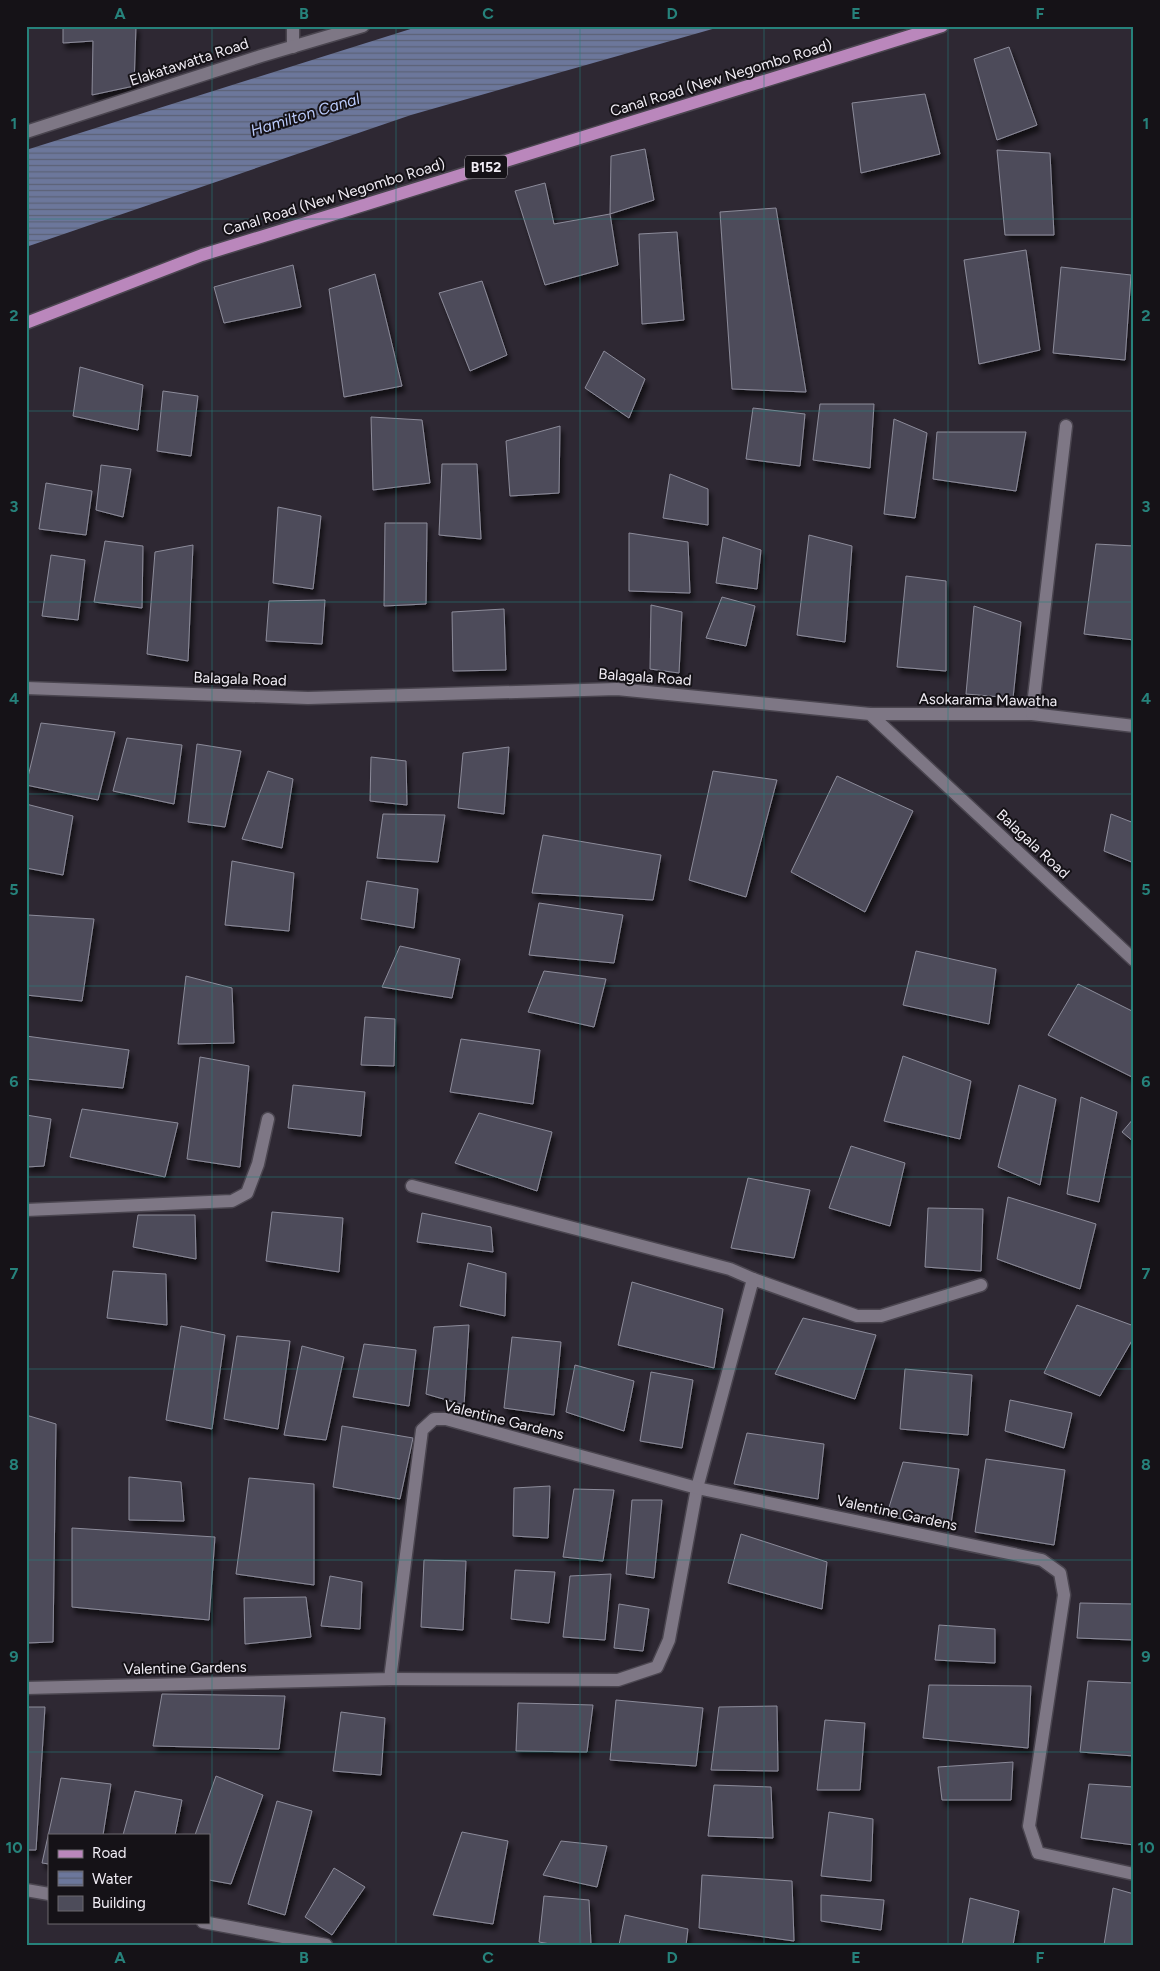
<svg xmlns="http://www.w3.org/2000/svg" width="1160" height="1971" font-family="Figtree,sans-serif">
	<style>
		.water { fill: url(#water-rules) }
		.building { fill: #4d4c5a; stroke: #8c8b9a; filter: url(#shadow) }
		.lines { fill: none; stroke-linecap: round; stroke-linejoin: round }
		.minor-casing { stroke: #4a454f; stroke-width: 15 }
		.primary-casing { stroke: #4a454f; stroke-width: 15 }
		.minor { stroke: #7e7785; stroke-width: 12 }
		.primary { stroke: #ba87bc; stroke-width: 12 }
		.grid { fill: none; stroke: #26827b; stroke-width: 1; stroke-opacity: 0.55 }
		.labels { text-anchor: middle; stroke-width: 4; stroke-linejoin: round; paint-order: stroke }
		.shield { fill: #151217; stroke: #aeabb2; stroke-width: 1 }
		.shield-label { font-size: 14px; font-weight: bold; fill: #f0ecf4 }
		.street-label { font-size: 15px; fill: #f0ecf4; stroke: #151217 }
		.water-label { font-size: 16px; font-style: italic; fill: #b9c9f9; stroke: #151217 }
		.neatline { fill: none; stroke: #26827b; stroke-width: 2 }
		.grid-label { font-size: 16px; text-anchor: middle; font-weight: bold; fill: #26827b }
	</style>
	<defs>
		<pattern id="water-rules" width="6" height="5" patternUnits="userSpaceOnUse" patternTransform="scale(1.25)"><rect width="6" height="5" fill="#6c779b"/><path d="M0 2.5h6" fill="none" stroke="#5c6176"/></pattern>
		<filter id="shadow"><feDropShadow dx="3" dy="5.5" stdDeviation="2.5" flood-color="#0009"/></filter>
	</defs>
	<rect width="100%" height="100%" fill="#2e2833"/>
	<!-- water -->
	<polygon class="water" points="420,26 723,26 411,115 26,247 26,150"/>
	<!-- building -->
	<g class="building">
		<polygon points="63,26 136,26 134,86 92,95 93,41 63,43"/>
		<polygon points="1009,47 1037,125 997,140 974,59"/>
		<polygon points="925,94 940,154 861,173 852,103"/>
		<polygon points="645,149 654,200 610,214 611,156"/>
		<polygon points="997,150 1050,153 1054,235 1005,235"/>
		<polygon points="545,183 554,224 610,214 618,265 545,285 515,191"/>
		<polygon points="776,208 806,392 732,389 720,212"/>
		<polygon points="677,232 684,320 642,324 639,234"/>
		<polygon points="1026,250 1040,350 979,364 964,260"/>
		<polygon points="293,265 301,307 224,323 214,287"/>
		<polygon points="1061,267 1131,275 1125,360 1053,353"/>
		<polygon points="375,274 402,386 344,397 329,289"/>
		<polygon points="482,281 507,355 470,371 439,293"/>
		<polygon points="604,351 645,379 629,418 585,388"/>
		<polygon points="80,367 143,385 138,430 73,416"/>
		<polygon points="163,391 198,396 191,456 157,451"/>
		<polygon points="820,404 874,404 870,468 813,460"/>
		<polygon points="753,408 805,414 800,466 746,459"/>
		<polygon points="371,417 422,420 430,483 373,490"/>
		<polygon points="894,419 927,433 915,518 884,514"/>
		<polygon points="560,426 559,493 510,496 506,441"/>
		<polygon points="937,432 1026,432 1016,491 933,479"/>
		<polygon points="442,464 477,464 481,539 439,535"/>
		<polygon points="101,465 131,469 123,517 96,510"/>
		<polygon points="670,474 708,489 708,525 663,518"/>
		<polygon points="46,483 92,491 86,535 39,529"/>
		<polygon points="278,507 321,516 313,589 273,583"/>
		<polygon points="385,523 427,523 426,604 384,606"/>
		<polygon points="629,533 688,542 690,593 629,591"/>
		<polygon points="809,535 852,546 845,642 797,635"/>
		<polygon points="723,537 761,550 757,589 716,583"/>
		<polygon points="105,541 143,546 142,608 94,602"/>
		<polygon points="1096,544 1134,546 1134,640 1084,634"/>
		<polygon points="193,545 188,661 147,654 155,552"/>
		<polygon points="51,555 85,560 78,620 42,616"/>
		<polygon points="906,576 946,581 946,671 897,667"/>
		<polygon points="722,597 755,606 746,646 706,638"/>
		<polygon points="325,600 322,644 266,641 269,601"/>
		<polygon points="651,605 682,612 679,673 650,669"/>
		<polygon points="974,606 1021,622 1013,698 966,694"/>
		<polygon points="504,609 506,670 453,671 452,612"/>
		<polygon points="41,723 115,732 98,800 26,785"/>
		<polygon points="127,738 182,745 174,804 113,791"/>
		<polygon points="197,744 241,751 225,827 188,822"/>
		<polygon points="509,747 504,814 458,808 463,753"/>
		<polygon points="371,757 406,761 407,805 370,801"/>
		<polygon points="268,771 293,779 282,848 242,839"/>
		<polygon points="713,771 777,780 746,897 689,880"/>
		<polygon points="837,776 913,811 865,912 791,872"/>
		<polygon points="26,804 73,816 63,875 26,868"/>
		<polygon points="383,814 445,815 438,862 377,858"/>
		<polygon points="1111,814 1134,823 1134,863 1104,851"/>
		<polygon points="543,835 661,855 653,900 532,893"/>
		<polygon points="232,861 294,873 289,931 225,925"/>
		<polygon points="367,881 418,889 414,928 361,919"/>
		<polygon points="539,903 623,915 614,963 529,955"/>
		<polygon points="28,915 94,919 82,1001 26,995"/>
		<polygon points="400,946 460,959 452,998 382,987"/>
		<polygon points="916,951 996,969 989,1024 903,1005"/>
		<polygon points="544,971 606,979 594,1027 528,1012"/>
		<polygon points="186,976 232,988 234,1043 178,1044"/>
		<polygon points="1078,984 1134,1012 1134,1078 1048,1035"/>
		<polygon points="365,1017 395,1019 394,1066 361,1065"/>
		<polygon points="26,1036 129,1050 123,1088 26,1079"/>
		<polygon points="461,1039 540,1050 533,1104 450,1092"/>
		<polygon points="903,1056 971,1081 960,1139 884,1121"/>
		<polygon points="200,1057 249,1066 240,1167 187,1159"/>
		<polygon points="293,1085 365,1092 361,1136 288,1128"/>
		<polygon points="1019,1085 1056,1099 1040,1185 998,1167"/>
		<polygon points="1081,1097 1117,1112 1099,1202 1067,1194"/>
		<polygon points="82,1109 178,1123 165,1177 70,1157"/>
		<polygon points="479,1113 552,1132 537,1191 455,1163"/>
		<polygon points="26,1115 51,1119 44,1166 26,1167"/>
		<polygon points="1134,1118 1134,1142 1122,1132"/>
		<polygon points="851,1146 905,1163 890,1226 829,1208"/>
		<polygon points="748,1178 810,1190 794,1258 731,1248"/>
		<polygon points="1008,1197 1096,1224 1080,1289 997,1259"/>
		<polygon points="928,1208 983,1209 981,1271 925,1267"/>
		<polygon points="272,1212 343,1218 339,1272 266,1261"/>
		<polygon points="422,1213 491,1227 493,1252 417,1242"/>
		<polygon points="138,1215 195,1215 196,1259 133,1247"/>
		<polygon points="468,1263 506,1273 505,1316 460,1306"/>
		<polygon points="113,1271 166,1274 167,1325 107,1318"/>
		<polygon points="632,1282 723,1309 714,1368 618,1345"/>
		<polygon points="1077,1305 1134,1326 1134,1337 1100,1396 1044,1373"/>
		<polygon points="803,1318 876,1335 855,1399 775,1374"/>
		<polygon points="469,1325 464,1405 426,1394 434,1327"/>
		<polygon points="181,1326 225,1335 212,1429 166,1420"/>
		<polygon points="237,1336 290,1341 278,1429 224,1419"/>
		<polygon points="512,1337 561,1342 554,1415 504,1408"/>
		<polygon points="364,1344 416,1350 409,1406 353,1397"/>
		<polygon points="302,1346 344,1357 326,1440 284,1435"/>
		<polygon points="575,1365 634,1381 624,1431 566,1412"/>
		<polygon points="905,1369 972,1375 968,1435 900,1429"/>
		<polygon points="651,1372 693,1380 682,1448 640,1441"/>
		<polygon points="1010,1400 1072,1413 1064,1448 1005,1431"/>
		<polygon points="26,1415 56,1424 53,1642 26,1643"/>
		<polygon points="342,1426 413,1438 400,1499 333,1487"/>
		<polygon points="747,1433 824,1444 818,1499 734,1484"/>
		<polygon points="986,1459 1065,1470 1054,1545 975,1532"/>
		<polygon points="903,1462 959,1469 951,1524 886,1517"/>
		<polygon points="129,1477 181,1482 184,1521 129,1520"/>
		<polygon points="249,1478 314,1484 314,1585 236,1574"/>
		<polygon points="550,1486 548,1538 513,1536 514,1488"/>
		<polygon points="574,1489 614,1490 603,1561 563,1557"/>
		<polygon points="632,1500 662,1500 654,1578 626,1574"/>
		<polygon points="72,1528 215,1537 209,1620 72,1607"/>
		<polygon points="741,1534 827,1562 822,1609 728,1583"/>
		<polygon points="424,1560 466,1561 463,1630 421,1627"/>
		<polygon points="515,1570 555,1572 549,1623 511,1619"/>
		<polygon points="611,1574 605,1640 563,1637 570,1576"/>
		<polygon points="330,1576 362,1582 360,1629 321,1626"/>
		<polygon points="306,1597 311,1637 245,1644 244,1598"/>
		<polygon points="1080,1603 1134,1604 1134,1640 1077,1638"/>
		<polygon points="619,1604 649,1609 643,1651 614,1648"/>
		<polygon points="939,1625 995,1629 995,1663 935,1660"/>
		<polygon points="1088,1681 1134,1683 1134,1756 1080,1752"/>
		<polygon points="929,1685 1031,1686 1028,1748 923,1738"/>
		<polygon points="162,1694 285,1696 279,1749 153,1746"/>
		<polygon points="616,1700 703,1708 696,1766 610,1760"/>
		<polygon points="518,1703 593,1705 587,1752 516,1751"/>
		<polygon points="777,1706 778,1771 711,1770 719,1707"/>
		<polygon points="26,1707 45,1707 36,1850 26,1850"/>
		<polygon points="341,1712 385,1718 381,1775 333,1771"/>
		<polygon points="825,1720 865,1723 860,1790 817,1790"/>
		<polygon points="1013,1762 1011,1800 942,1800 938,1767"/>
		<polygon points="216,1776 263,1795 231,1884 209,1880 209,1835 195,1835"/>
		<polygon points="61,1778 111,1784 103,1835 49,1835 49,1864 42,1863"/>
		<polygon points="1089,1784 1134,1787 1134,1845 1081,1838"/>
		<polygon points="714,1785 771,1787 773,1838 708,1836"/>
		<polygon points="135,1791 182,1800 175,1835 123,1835"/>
		<polygon points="277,1801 312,1811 285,1915 248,1904"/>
		<polygon points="829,1812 873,1819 871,1881 821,1876"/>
		<polygon points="462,1832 508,1841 493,1924 433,1915"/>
		<polygon points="561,1841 607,1846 597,1887 543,1875"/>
		<polygon points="334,1868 365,1887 332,1935 305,1917"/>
		<polygon points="702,1875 792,1881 794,1941 699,1928"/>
		<polygon points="1113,1888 1134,1894 1134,1945 1104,1945"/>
		<polygon points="821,1895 884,1900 881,1930 821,1921"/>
		<polygon points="544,1896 589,1900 591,1945 556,1945 539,1942"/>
		<polygon points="970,1898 1019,1911 1013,1945 962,1945"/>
		<polygon points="625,1915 688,1929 686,1945 619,1945"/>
	</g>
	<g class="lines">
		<!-- minor casing -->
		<g class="minor-casing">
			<g id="minor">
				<polyline points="293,47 293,26"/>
				<polyline points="26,132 261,56 363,26"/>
				<polyline points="26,688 308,698 617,689 870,714 1134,960"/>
				<polyline points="870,714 1032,714 1134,726"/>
				<polyline points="1032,714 1066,426"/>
				<polyline points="26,1210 232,1201 247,1193 258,1164 268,1119"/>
				<polyline points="753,1279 857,1316 881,1316 981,1285"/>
				<polyline points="390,1679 618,1680 657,1667 669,1640 697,1488 753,1279 730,1269 412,1186"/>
				<polyline points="26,1688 390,1679 422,1430 434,1419 446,1419 697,1488 1042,1560 1060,1573 1064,1595 1029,1826 1038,1853 1134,1874"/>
				<polyline points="26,1890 49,1894"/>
				<polyline points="203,1922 326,1945"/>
			</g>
		</g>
		<!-- primary casing -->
		<g class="primary-casing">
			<polyline id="primary" points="26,323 202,255 942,26"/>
		</g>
		<!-- minor -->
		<use href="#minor" class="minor"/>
		<!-- primary -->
		<use href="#primary" class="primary"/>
	</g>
	<!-- grid -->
	<path class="grid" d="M212,26V1945M396,26V1945M580,26V1945M764,26V1945M948,26V1945M26,219H1134M26,411H1134M26,602H1134M26,794H1134M26,986H1134M26,1177H1134M26,1369H1134M26,1560H1134M26,1752H1134"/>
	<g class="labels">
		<!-- shield labels -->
		<rect class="shield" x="465" y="155.5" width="42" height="23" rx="4"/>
		<g class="shield-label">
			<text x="486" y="172">B152</text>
		</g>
		<!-- street labels -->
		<g class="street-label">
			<text transform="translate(189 62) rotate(-18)" y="5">Elakatawatta Road</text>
			<text transform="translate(721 78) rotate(-17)" y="5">Canal Road (New Negombo Road)</text>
			<text transform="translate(334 197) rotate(-17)" y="5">Canal Road (New Negombo Road)</text>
			<text transform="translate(645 677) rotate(4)" y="5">Balagala Road</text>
			<text transform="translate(240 679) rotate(2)" y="5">Balagala Road</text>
			<text transform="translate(988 700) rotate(1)" y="5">Asokarama Mawatha</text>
			<text transform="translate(1033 844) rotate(43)" y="5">Balagala Road</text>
			<text transform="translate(504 1420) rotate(14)" y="5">Valentine Gardens</text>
			<text transform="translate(897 1513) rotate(12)" y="5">Valentine Gardens</text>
			<text transform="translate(185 1668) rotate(-1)" y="5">Valentine Gardens</text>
		</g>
		<!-- water labels -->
		<g class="water-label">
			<text transform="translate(305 114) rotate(-17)" y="6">Hamilton Canal</text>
		</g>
	</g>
	<!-- border -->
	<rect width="1160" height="1971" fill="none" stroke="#151217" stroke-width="55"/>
	<!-- legend -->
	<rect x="48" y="1834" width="162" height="90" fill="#151217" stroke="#6d696f"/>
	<rect x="58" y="1850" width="25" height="8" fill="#ba87bc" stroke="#6d696f"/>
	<text x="92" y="1858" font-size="15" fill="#f0ecf4">Road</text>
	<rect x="58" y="1871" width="25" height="15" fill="url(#water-rules)" stroke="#6d696f"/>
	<text x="92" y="1884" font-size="15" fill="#f0ecf4">Water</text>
	<rect x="58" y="1896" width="25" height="15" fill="#4d4c5a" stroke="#6d696f"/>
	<text x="92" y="1908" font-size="15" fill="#f0ecf4">Building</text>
	<rect x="28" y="28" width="1104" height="1916" class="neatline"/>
	<g class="grid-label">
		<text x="120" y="19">A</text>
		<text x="304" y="19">B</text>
		<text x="488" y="19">C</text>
		<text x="672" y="19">D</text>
		<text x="856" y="19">E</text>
		<text x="1040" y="19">F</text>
		<text x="14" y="129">1</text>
		<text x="1146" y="129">1</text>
		<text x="14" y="321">2</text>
		<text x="1146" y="321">2</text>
		<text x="14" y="512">3</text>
		<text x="1146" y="512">3</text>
		<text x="14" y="704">4</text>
		<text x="1146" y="704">4</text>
		<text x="14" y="895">5</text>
		<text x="1146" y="895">5</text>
		<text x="14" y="1087">6</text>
		<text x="1146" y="1087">6</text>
		<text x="14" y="1279">7</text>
		<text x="1146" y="1279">7</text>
		<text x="14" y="1470">8</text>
		<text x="1146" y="1470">8</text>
		<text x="14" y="1662">9</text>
		<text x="1146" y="1662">9</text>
		<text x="14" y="1853">10</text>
		<text x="1146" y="1853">10</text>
		<text x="120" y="1963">A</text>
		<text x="304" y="1963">B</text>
		<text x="488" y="1963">C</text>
		<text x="672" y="1963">D</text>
		<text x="856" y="1963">E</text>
		<text x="1040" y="1963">F</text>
	</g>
</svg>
